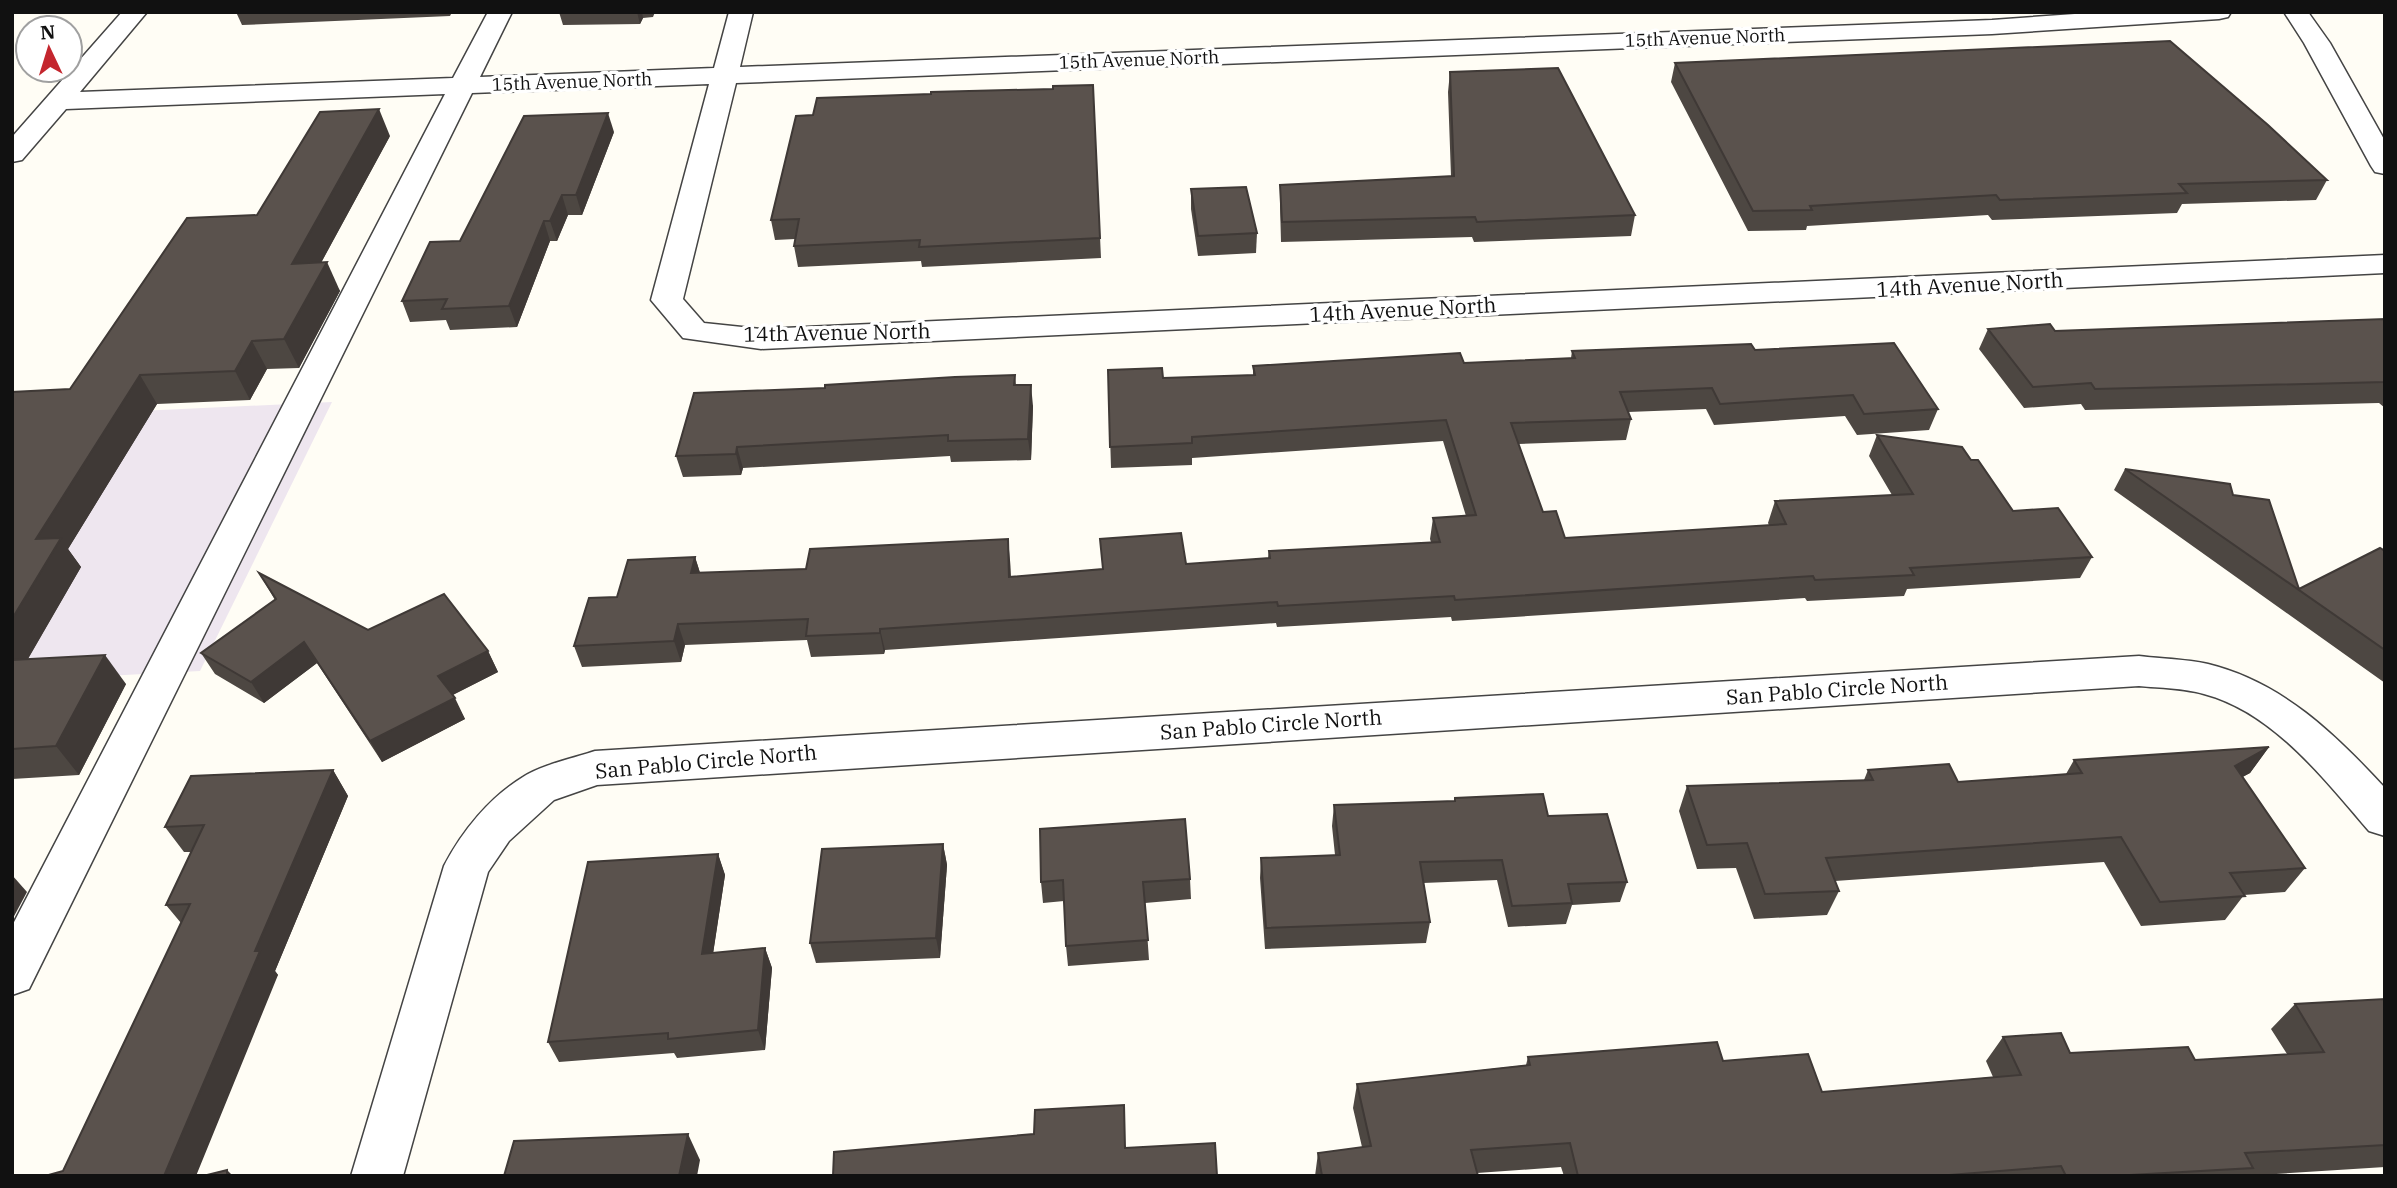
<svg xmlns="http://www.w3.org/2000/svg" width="2397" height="1188" font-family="'IBM Plex Serif',serif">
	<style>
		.industrial { fill: #eee6ef }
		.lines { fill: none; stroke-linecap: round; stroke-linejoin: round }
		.minor-casing { stroke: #444; stroke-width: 3 }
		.minor { fill: #fff; fill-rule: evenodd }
		.wall { fill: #4d4742 }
		.shaded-wall { fill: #3f3936 }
		.building { fill: #5a524d; stroke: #3f3936; stroke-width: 2 }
		.labels { text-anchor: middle; stroke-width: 7; stroke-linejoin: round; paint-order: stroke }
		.far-street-label { font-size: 18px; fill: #111; stroke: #fff }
		.street-label { font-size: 21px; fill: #111; stroke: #fff }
	</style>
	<rect width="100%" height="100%" fill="#fffdf5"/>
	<!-- industrial -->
	<polygon class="industrial" points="332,402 200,671 12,681 12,417"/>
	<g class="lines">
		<!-- minor casing -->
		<g class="minor-casing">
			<g id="minor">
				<polygon points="122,12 147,12 80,92 453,78 488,12 512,12 480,77 714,68 729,12 753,12 740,67 1992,20 2103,12 2231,12 2228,17 2219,19 1992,34 736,83 683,299 704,323 761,329 2385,255 2385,273 761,349 683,338 651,300 709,84 472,93 29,989 12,995 12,926 445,94 66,109 22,160 12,162 12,137"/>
				<polygon points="2284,12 2308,12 2330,43 2385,141 2385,174 2375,172 2371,166 2304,43"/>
				<path d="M2139,656C2162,659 2186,659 2208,664C2282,682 2335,734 2385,788V836L2369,831C2324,779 2273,712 2204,694C2183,688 2160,688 2139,686L597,785L554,800L509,841L488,872L403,1176H351L444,866C462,831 490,797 523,777C541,765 574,758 595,751Z"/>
			</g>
		</g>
		<!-- minor -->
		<use href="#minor" class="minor"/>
	</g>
	<!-- wall -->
	<g class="wall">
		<polygon points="236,12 452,12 450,16 242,25"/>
		<polygon points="559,12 655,12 653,17 643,18 640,24 563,25"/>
		<polygon points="1675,63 2327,180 2316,200 2182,204 2177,213 1992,220 1988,215 1807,226 1806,230 1748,231 1671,82"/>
		<polygon points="1450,72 1635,215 1631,236 1474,242 1472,237 1281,242 1280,205 1280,185 1451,176 1448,92"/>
		<polygon points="1093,85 1101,258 922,267 921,261 798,267 794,246 795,239 775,240 771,220 813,115 931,94 1053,89"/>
		<polygon points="614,132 582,215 568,215 557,241 550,241 517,327 450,330 446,320 410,322 402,301 460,241"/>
		<polygon points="390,136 321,263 340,291 299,368 267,369 250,400 157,404 68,549 81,567 28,659 126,684 79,775 12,779 12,392 70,389 257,215"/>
		<polygon points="1191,189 1257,233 1256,253 1198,256 1191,209"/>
		<polygon points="2385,319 2385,408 2379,403 2085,410 2081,404 2024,408 1979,349 1988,329 2055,331"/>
		<polygon points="1755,350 1938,409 1929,430 1857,435 1845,416 1714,425 1706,409 1628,412 1631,419 1626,440 1518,444 1543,512 1565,538 1769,525 1768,523 1775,501 1892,495 1869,456 1877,435 1971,460 2013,511 2092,557 2080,578 1907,589 1904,596 1807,601 1805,598 1452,621 1451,617 1277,627 1276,623 885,650 884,654 811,657 807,640 685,645 681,662 582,667 574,646 695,557 700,573 1010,560 1011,577 1268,558 1269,551 1431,542 1430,539 1433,518 1466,516 1443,441 1192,458 1192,465 1111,468 1108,370 1163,378 1253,375 1253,366 1464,363 1571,358 1572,351"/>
		<polygon points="1015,375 1016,385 1033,406 1031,460 951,462 950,456 743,468 741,475 683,477 676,456 825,388"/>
		<polygon points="2125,469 2233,495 2299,589 2385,551 2385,683 2114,490"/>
		<polygon points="259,573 368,630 488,651 498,672 452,695 465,719 382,762 317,663 264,703 215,674 201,653 275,600"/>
		<polygon points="2269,747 2250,773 2242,777 2305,868 2285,892 2244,895 2225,920 2141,926 2104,862 1835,881 1839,891 1827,915 1754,919 1736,868 1697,869 1679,811 1687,786 1864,780 1868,770 1958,782 2066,774 2074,760"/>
		<polygon points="333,770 348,796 275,971 278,975 63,1171 181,923 166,905 192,852 184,852 165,827"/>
		<polygon points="1455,798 1548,816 1627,882 1620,902 1572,905 1566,924 1508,927 1497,880 1423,883 1430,922 1426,943 1265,949 1260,878 1261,858 1335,855 1332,826 1334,805 1454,801"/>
		<polygon points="1040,829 1190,879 1191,899 1145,903 1149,960 1068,966 1066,946 1064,901 1043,903 1041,882"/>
		<polygon points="943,844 947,865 940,958 816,963 810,943"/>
		<polygon points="718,854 725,875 713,953 765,948 772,968 765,1050 677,1058 674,1053 559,1062 548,1042"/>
		<polygon points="2385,999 2385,1167 2245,1176 1564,1176 1561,1167 1477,1173 1478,1176 1315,1176 1318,1153 1362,1147 1353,1108 1357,1084 1526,1065 1528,1057 1723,1061 1822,1092 1993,1077 1986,1061 2003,1037 2070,1053 2195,1060 2287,1054 2271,1029 2295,1004"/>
	</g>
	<!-- shaded-wall -->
	<g class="shaded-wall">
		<polygon points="637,12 642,12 643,18 640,24"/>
		<polygon points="379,109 390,136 305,292 292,264"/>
		<polygon points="608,113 614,132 582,215 576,195"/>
		<polygon points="562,195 568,215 557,241 550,221"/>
		<polygon points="544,221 550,241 517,327 509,306"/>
		<polygon points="327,262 340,291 299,368 284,339"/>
		<polygon points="252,341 267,369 250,400 235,371"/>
		<polygon points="140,375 157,404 68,549 81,567 12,686 12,619 36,539"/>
		<polygon points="1031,385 1033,406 1031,460 1028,439"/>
		<polygon points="737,447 743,468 741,475 736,454"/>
		<polygon points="1008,539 1010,560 1011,598 1009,577"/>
		<polygon points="695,557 702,579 691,573"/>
		<polygon points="678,624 685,645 681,662 674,641"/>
		<polygon points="880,629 885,650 884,654 880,633"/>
		<polygon points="304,642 317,663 264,703 251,682"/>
		<polygon points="488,651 498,672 449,697 438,676"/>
		<polygon points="105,655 126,684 79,775 56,746"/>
		<polygon points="455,698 465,719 382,762 370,741"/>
		<polygon points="2269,747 2250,773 2217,791 2235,766"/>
		<polygon points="333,770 348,796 275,971 278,975 196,1176 164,1176 255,951"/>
		<polygon points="943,844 947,865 940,958 936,938"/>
		<polygon points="718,854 725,875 710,974 702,954"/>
		<polygon points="12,875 27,892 12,920"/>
		<polygon points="765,948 772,968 765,1050 758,1030"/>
		<polygon points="688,1134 700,1160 697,1176 679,1176"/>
		<polygon points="227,1170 233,1176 227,1176"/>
	</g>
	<!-- building -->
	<g class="building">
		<polygon points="2170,41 2268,125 2327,180 2179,184 2187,193 2000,200 1996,195 1810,206 1812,210 1753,211 1675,63"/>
		<polygon points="1558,68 1635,215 1477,222 1475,217 1282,222 1280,185 1454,176 1450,72"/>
		<polygon points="1093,85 1100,238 919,247 920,240 794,246 799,219 771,220 796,116 813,115 817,98 931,94 931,92 1053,89 1053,86"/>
		<polygon points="379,109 292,264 327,262 284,339 252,341 235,371 140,375 36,539 61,538 12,619 12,392 70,389 187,218 257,215 320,112"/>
		<polygon points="608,113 576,195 562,195 550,221 544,221 509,306 442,309 447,299 402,301 430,242 460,241 524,116"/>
		<polygon points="1246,187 1257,233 1198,236 1191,189"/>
		<polygon points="2385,319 2385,382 2095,389 2091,383 2033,387 1988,329 2050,324 2055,331"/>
		<polygon points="1894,343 1938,409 1864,414 1853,395 1720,404 1712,388 1620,392 1631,419 1511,423 1543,512 1556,511 1565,538 1786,524 1775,501 1913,494 1877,435 1962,447 1971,460 1978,460 2013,511 2058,508 2092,557 1910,568 1914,575 1815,580 1813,576 1455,600 1454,596 1278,606 1277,602 880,629 880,633 806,636 808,619 678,624 674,641 574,646 589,598 617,597 628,560 695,557 691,573 806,569 810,549 1008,539 1009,577 1103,569 1100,539 1181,533 1186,564 1270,558 1269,551 1440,542 1433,518 1476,515 1446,420 1192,437 1192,443 1110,447 1108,370 1162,368 1163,378 1255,375 1253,366 1460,353 1464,363 1575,358 1572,351 1751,344 1755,350"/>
		<polygon points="1015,375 1014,385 1031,385 1028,439 948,441 948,435 737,447 736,454 676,456 694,393 825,388 825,385 955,377"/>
		<polygon points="2125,469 2230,484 2233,495 2269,500 2299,589 2380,548 2385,551 2385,650"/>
		<polygon points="259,573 368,630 444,594 488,651 438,676 455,698 370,741 304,642 251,682 201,653 276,599"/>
		<polygon points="105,655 56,746 12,749 12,660"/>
		<polygon points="2269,747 2235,766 2305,868 2230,873 2245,896 2160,902 2121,837 1826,858 1839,891 1765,894 1747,843 1707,845 1687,786 1873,780 1868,770 1949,764 1958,782 2082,773 2074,760"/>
		<polygon points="333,770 255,951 260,951 164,1176 45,1176 63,1171 190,904 166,905 204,825 165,827 191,776"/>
		<polygon points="1543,794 1548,816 1607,814 1627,882 1568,884 1572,903 1512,906 1502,860 1420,862 1430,922 1266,928 1261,858 1340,855 1334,805 1455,801 1455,798"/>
		<polygon points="1185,819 1190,879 1143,882 1148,940 1066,946 1063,880 1041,882 1040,829"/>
		<polygon points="943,844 936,938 810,943 822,849"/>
		<polygon points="718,854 702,954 765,948 758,1030 668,1039 668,1033 548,1042 588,862"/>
		<polygon points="2385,999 2385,1145 2245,1153 2253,1168 2112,1176 2066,1176 2061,1166 1937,1176 1578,1176 1570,1143 1471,1150 1478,1176 1322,1176 1318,1153 1371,1146 1357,1084 1530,1065 1528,1057 1717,1042 1723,1061 1808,1054 1822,1092 2021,1075 2003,1037 2061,1033 2070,1053 2188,1047 2195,1060 2324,1052 2295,1004"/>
		<polygon points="1124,1105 1125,1148 1215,1143 1217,1176 833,1176 834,1152 1034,1134 1035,1110"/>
		<polygon points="688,1134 679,1176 504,1176 514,1141"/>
		<polygon points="227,1170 227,1176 203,1176"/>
	</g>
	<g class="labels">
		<!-- far-street labels -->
		<g class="far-street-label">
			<text transform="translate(1705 38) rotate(-2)" y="6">15th Avenue North</text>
			<text transform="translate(1139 60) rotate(-2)" y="6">15th Avenue North</text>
			<text transform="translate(572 82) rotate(-2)" y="6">15th Avenue North</text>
		</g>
		<!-- street labels -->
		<g class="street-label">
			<text transform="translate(1970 285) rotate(-3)" y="7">14th Avenue North</text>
			<text transform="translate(1403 310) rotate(-3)" y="7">14th Avenue North</text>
			<text transform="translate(837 333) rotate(-1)" y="7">14th Avenue North</text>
			<text transform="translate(1837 690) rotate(-4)" y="7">San Pablo Circle North</text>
			<text transform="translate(1271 725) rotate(-4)" y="7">San Pablo Circle North</text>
			<text transform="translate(706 762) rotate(-5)" y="7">San Pablo Circle North</text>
		</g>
	</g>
	<!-- border -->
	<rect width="2397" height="1188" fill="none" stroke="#111111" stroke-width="28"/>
	<!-- north arrow -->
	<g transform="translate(49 49) rotate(356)"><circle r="33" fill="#ffffff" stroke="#a0a0a0" stroke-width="2"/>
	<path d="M0-5L12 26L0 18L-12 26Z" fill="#c4262e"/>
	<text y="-10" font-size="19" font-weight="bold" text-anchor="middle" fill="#111111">N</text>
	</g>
</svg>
